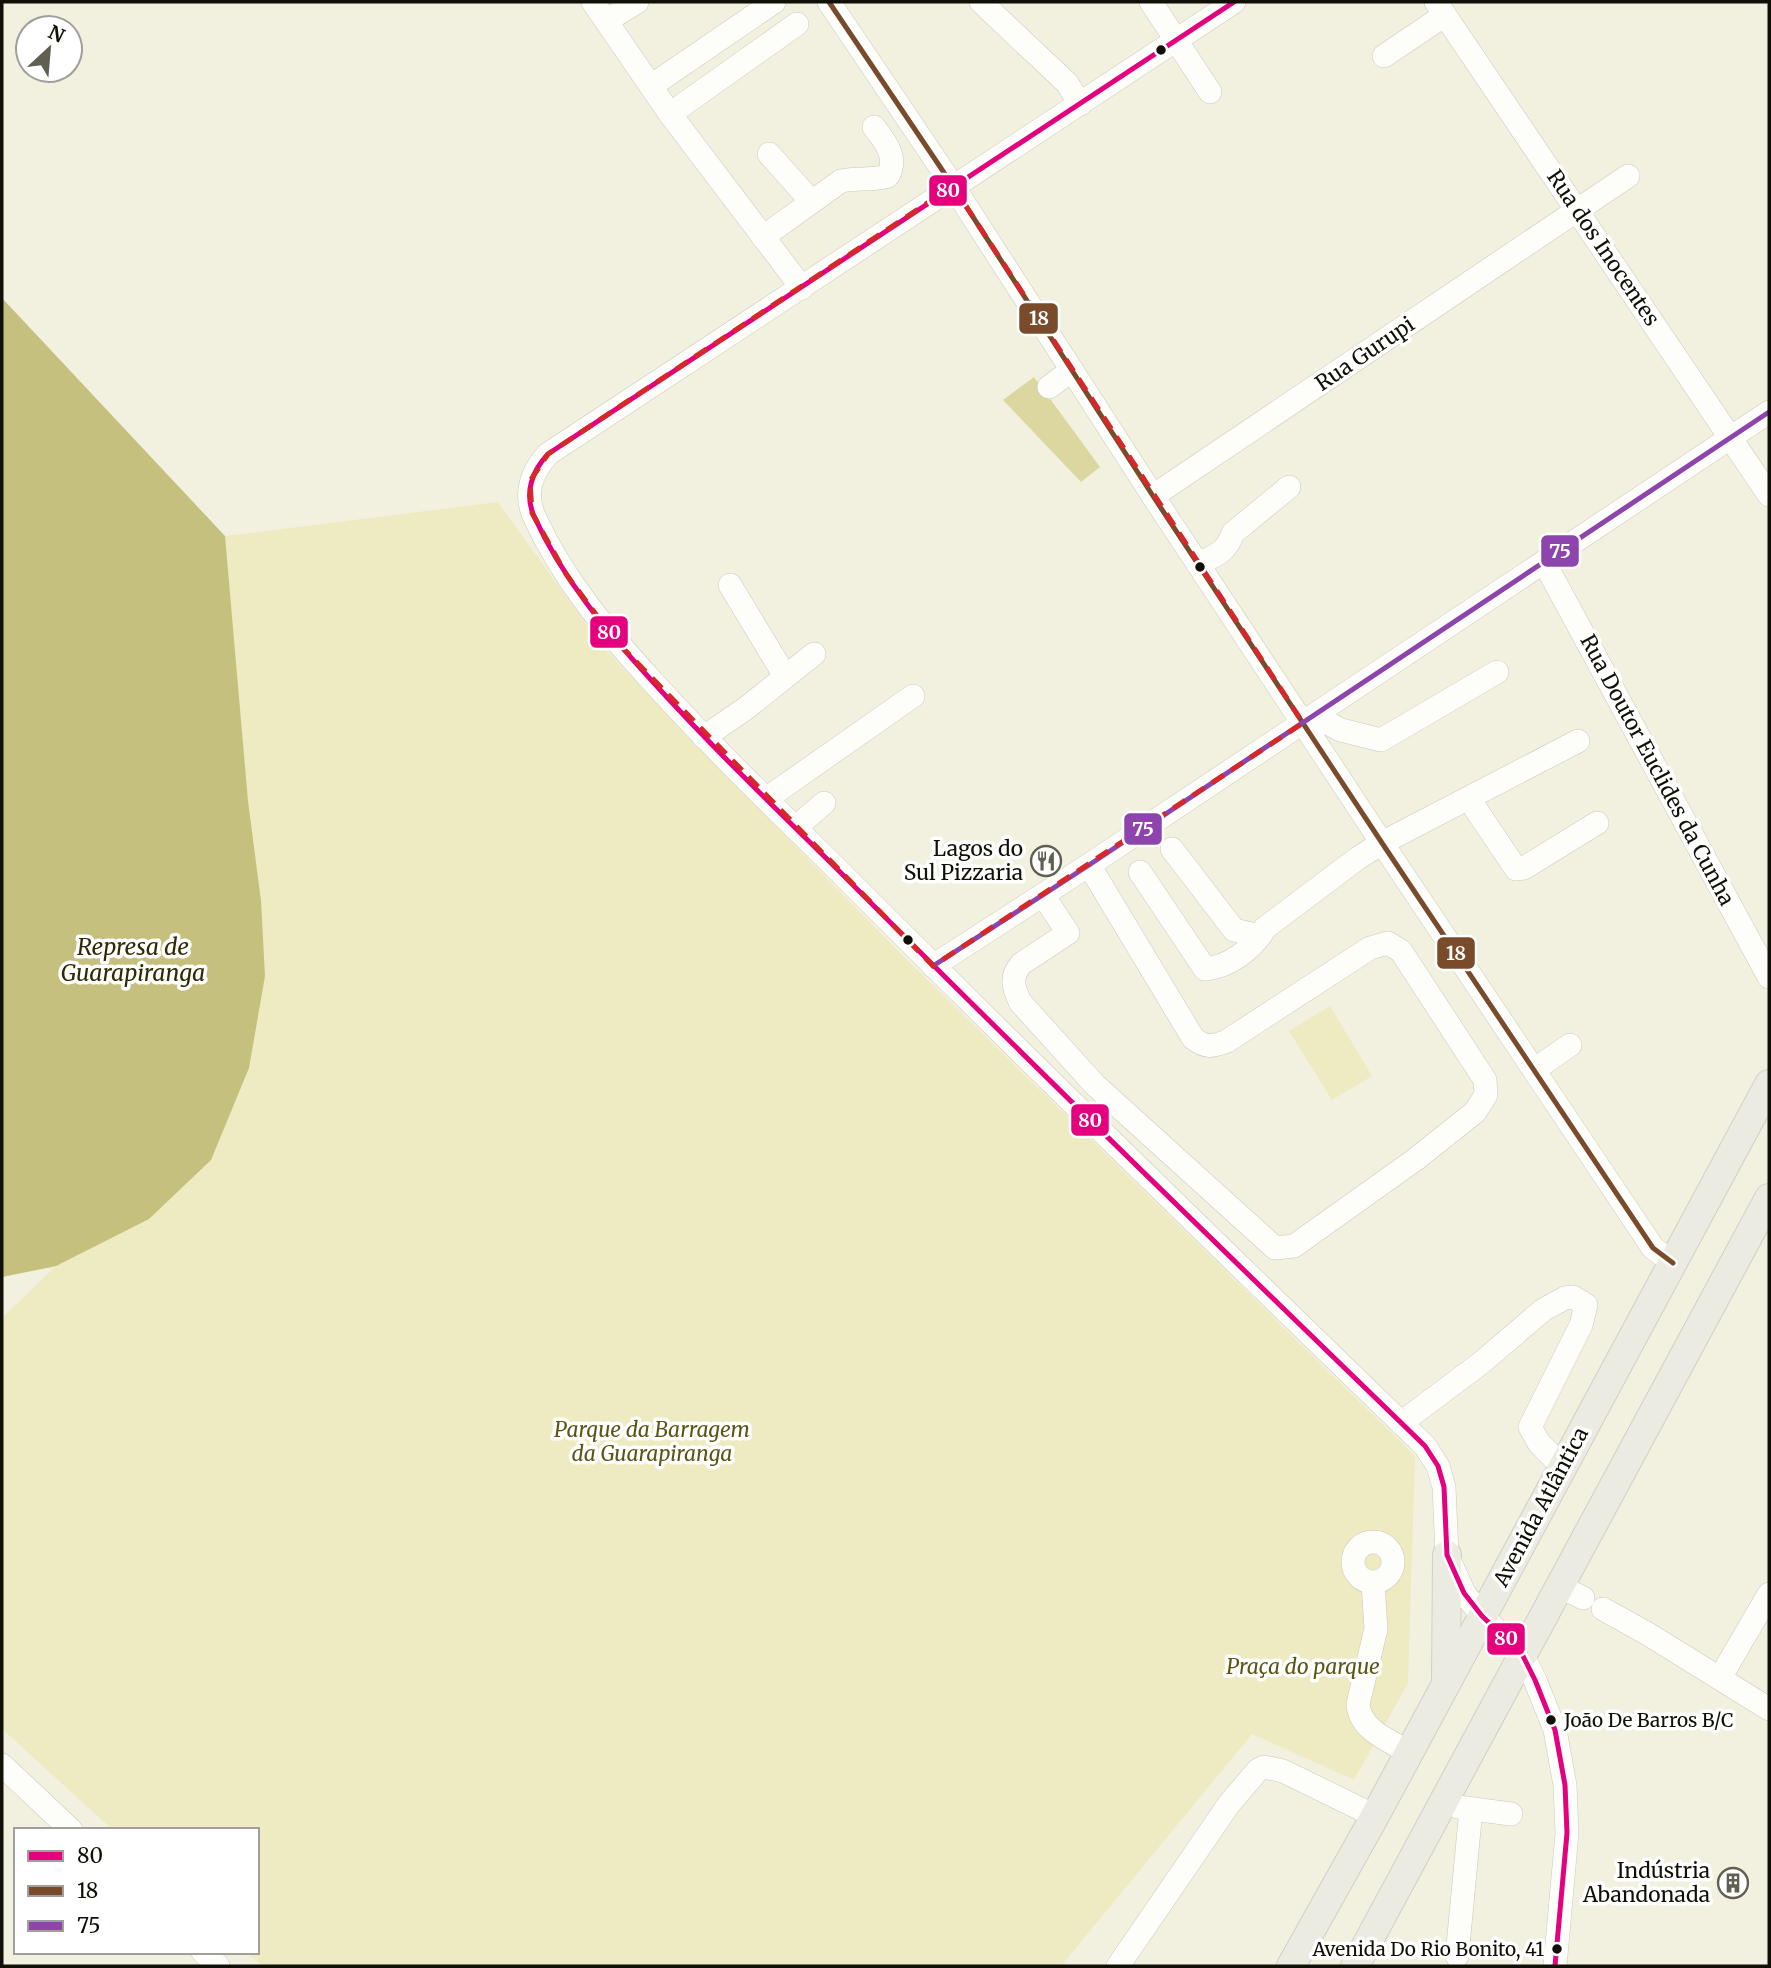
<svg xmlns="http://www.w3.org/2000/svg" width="1771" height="1968" font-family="Merriweather,serif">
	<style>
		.green { fill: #eeeac1 }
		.forest { fill: #dcd7a0 }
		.water { fill: #c6c07f }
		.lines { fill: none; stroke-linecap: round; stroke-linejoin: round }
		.minor-casing { stroke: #cac9bc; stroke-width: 24 }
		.major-casing { stroke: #cfcfc7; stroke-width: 30 }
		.minor { stroke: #fdfdfa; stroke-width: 23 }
		.major { stroke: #ecebe2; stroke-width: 28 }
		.bus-1-casing { stroke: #fff; stroke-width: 10 }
		.bus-2-casing { stroke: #fff; stroke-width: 10 }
		.bus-3-casing { stroke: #fff; stroke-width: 10 }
		.bus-1 { stroke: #e5007d; stroke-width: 5 }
		.bus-2 { stroke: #7a4b2a; stroke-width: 5 }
		.bus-3 { stroke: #8e44ad; stroke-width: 5 }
		.marked { fill: none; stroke: #d62828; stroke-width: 5; stroke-dasharray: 14 9; stroke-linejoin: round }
		.bus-dot { fill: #111006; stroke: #fff; stroke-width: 2.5 }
		.labels { text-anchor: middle; stroke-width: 7; stroke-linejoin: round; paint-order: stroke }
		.bus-label { font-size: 19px; fill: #111006; stroke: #fff; text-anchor: start }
		.street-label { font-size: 21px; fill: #111006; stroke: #fff }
		.poi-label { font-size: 21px; fill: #111006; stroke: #fff; text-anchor: end }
		.park-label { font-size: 21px; font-style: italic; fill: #5b5513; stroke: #fff }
		.water-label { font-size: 23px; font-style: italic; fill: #2e2a03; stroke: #fff }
		.line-badge { stroke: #fff; stroke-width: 2.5 }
		.badge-label { font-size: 19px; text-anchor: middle; font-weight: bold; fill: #fff }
	</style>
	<rect width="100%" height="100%" fill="#f2f1e0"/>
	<!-- green -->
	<g class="green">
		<polygon points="153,460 225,536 498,502 601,645 701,750 905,958 1415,1456 1408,1683 1354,1780 1252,1734 1061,1966 262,1966 247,1952 257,1952 257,1830 113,1830 2,1729 2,1318 55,1267 2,1277 2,1026"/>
		<polygon points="1330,1006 1372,1076 1332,1100 1289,1031"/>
	</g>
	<!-- forest -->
	<polygon class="forest" points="1034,377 1100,467 1081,482 1003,400"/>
	<!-- water -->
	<polygon class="water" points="2,298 225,536 248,801 261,901 265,976 249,1068 211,1160 149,1219 56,1266 2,1277"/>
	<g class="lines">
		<!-- minor casing -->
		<g class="minor-casing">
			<g id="minor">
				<polyline points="593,2 670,114 802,288"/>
				<polyline points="829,2 953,186 1153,496 1382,843 1653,1248 1673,1263"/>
				<polyline points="981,2 1067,83 1080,104"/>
				<polyline points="1151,2 1210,92"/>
				<path d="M1234,2L548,454C532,471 524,493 534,516C562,578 607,632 653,682C711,746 773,806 835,867C1029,1062 1227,1254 1425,1446L1438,1466L1444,1487L1447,1555L1464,1593L1482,1616L1522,1654L1535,1680L1555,1730L1565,1785L1567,1833L1555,1966"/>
				<polyline points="1436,2 1769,495"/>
				<polyline points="606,21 637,2"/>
				<polyline points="1384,56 1445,15"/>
				<polyline points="651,86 774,2"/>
				<polyline points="670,114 797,24"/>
				<polyline points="769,154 811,201"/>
				<path d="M763,237L841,181C857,177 873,181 888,176C898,157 886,143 874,127"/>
				<polyline points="1049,387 1072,370"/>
				<polyline points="1153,496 1628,176"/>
				<polyline points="1544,562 1769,977"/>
				<path d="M1198,564C1216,555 1226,553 1233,533L1289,487"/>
				<polyline points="730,585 785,676"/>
				<polyline points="1314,716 1341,730 1381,740 1497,672"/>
				<polyline points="704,737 745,709 814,654"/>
				<polyline points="766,799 913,696"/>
				<polyline points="1469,799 1516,869 1524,868 1597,823"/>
				<polyline points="795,828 824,803"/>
				<polyline points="1172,849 1234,930 1260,936"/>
				<path d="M1140,872L1205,969C1229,967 1253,949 1265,928L1358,858L1382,843L1578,741"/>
				<path d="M1043,895L1068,933L1021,964C1010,978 1013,986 1020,1002L1095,1085L1275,1248L1294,1246L1416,1159L1475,1112L1486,1095L1485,1080L1401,951L1388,943L1370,948L1227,1041C1213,1047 1205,1048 1193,1038L1089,865"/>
				<polyline points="933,966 1089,865 1769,412"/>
				<polyline points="1534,1070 1570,1045"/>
				<polyline points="1401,1423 1481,1363 1543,1310 1565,1298 1573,1297 1586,1305 1581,1325 1530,1427 1539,1443 1563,1467"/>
				<circle cx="1373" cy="1562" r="20"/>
				<path d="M1373,1583L1376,1629L1358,1704C1360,1730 1388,1740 1409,1752"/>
				<polyline points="1559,1586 1583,1598"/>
				<polyline points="1603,1609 1648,1634 1769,1709"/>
				<polyline points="1720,1678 1769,1594"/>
				<polyline points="2,1765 71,1830"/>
				<polyline points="1458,1807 1511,1814"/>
				<polyline points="203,1952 218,1966"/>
				<polyline points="1457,1956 1471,1809"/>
				<polyline points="1118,1966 1229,1804 1258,1770 1264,1767 1283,1771 1375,1816"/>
			</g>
		</g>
		<!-- major casing -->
		<g class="major-casing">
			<g id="major">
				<polyline points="1446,1678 1447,1555"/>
				<polyline points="1291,1966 1375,1816 1769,1084"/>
				<polyline points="1355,1966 1769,1198"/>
			</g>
		</g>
		<!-- minor -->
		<use href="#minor" class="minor"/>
		<!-- major -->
		<use href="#major" class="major"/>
		<!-- bus-1 casing -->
		<g class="bus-1-casing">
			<path id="bus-1" d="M1234,2L548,454C532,471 524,493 534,516C562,578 607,632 653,682C711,746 773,806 835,867C1029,1062 1227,1254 1425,1446L1438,1466L1444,1487L1447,1555L1464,1593L1482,1616L1522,1654L1535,1680L1555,1730L1565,1785L1567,1833L1555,1966"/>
		</g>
		<!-- bus-2 casing -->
		<g class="bus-2-casing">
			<polyline id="bus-2" points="829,2 953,186 1153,496 1382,843 1653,1248 1673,1263"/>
		</g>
		<!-- bus-3 casing -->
		<g class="bus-3-casing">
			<polyline id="bus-3" points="933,966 1089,865 1769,412"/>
		</g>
		<!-- bus-1 -->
		<use href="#bus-1" class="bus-1"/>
		<!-- bus-2 -->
		<use href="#bus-2" class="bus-2"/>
		<!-- bus-3 -->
		<use href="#bus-3" class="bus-3"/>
	</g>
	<!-- marked area -->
	<path class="marked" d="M953,186L1303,723L933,966L615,640L566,574L532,513L530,481L548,454Z"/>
	<!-- icons -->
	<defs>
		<g id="restaurant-ring" transform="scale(1.575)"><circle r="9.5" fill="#fff" stroke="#605f52" stroke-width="1.5"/><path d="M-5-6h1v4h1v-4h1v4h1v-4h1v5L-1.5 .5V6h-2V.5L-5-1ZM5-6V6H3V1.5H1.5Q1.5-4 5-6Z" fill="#605f52"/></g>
		<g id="building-ring" transform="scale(1.575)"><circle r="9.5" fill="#fff" stroke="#605f52" stroke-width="1.5"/><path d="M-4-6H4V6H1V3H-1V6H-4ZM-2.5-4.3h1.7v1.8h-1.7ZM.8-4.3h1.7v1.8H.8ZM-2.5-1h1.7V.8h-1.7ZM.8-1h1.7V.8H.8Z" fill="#605f52"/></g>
	</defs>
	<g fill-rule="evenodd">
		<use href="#restaurant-ring" x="1046" y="861"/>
		<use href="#building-ring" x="1733" y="1883"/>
	</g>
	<!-- markers -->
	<g class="bus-dot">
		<circle cx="1161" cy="50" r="6"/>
		<circle cx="1200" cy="567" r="6"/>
		<circle cx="908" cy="940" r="6"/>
		<circle cx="1551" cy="1720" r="6"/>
		<circle cx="1557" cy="1949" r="6"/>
	</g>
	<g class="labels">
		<!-- bus labels -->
		<g class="bus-label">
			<text x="1564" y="1727">João De Barros B/C</text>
			<text x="1544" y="1956" text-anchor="end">Avenida Do Rio Bonito, 41</text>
		</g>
		<!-- street labels -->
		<g class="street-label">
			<text transform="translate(1603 248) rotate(56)" y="7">Rua dos Inocentes</text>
			<text transform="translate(1365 354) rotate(-34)" y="7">Rua Gurupi</text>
			<text transform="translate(1657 770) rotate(62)" y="7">Rua Doutor Euclides da Cunha</text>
			<text transform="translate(1541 1507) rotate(-62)" y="7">Avenida Atlântica</text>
		</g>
		<!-- poi labels -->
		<g class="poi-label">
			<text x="1023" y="856">Lagos do<tspan x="1023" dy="24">Sul Pizzaria</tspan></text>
			<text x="1710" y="1878">Indústria<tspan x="1710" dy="24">Abandonada</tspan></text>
		</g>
		<!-- park labels -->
		<g class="park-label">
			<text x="652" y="1437">Parque da Barragem<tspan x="652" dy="24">da Guarapiranga</tspan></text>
			<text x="1303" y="1674">Praça do parque</text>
		</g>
		<!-- water labels -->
		<g class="water-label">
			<text x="133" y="955">Represa de<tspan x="133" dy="26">Guarapiranga</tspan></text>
		</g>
	</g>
	<g class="line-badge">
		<rect x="928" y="174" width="40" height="33" rx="7" fill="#e5007d"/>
		<rect x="1018" y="302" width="41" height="33" rx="7" fill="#7a4b2a"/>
		<rect x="1540" y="534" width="40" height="34" rx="7" fill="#8e44ad"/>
		<rect x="589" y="615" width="40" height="34" rx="7" fill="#e5007d"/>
		<rect x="1123" y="812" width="40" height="34" rx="7" fill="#8e44ad"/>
		<rect x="1436" y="936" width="40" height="34" rx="7" fill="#7a4b2a"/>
		<rect x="1070" y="1103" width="40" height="34" rx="7" fill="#e5007d"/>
		<rect x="1486" y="1622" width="40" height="34" rx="7" fill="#e5007d"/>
	</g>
	<g class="badge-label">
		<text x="948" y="197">80</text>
		<text x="1039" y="325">18</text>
		<text x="1560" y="558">75</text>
		<text x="609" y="639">80</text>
		<text x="1143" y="836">75</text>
		<text x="1456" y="960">18</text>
		<text x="1090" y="1127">80</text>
		<text x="1506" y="1645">80</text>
	</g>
	<!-- border -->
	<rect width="1771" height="1968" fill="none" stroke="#111006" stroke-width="7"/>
	<!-- legend -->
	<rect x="14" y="1828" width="245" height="126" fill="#ffffff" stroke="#a09f9b" stroke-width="2"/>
	<rect x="28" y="1851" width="35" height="10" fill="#e5007d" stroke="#a09f9b" stroke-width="2"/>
	<text x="77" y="1863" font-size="21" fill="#111006">80</text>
	<rect x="28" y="1886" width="35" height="10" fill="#7a4b2a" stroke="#a09f9b" stroke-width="2"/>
	<text x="77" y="1898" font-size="21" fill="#111006">18</text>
	<rect x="28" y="1921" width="35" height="10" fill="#8e44ad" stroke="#a09f9b" stroke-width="2"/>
	<text x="77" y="1933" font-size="21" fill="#111006">75</text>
	<!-- north arrow -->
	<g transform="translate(49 49) rotate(26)"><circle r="33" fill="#ffffff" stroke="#a09f9b" stroke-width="2"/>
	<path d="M0-5L12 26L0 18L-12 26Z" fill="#605f52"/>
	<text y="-10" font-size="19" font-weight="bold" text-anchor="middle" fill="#111006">N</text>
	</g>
</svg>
